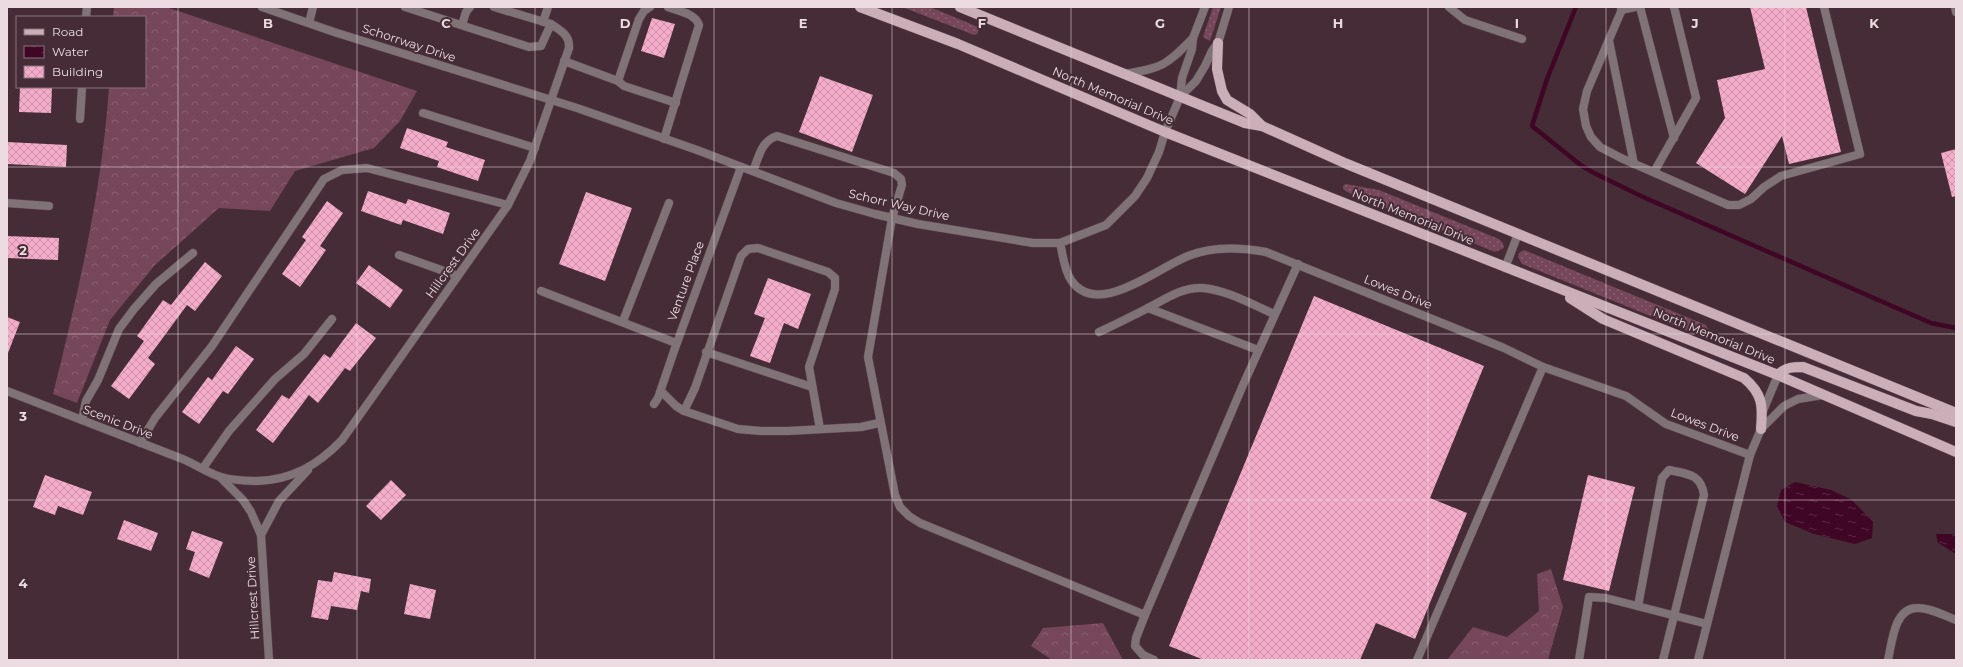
<svg xmlns="http://www.w3.org/2000/svg" width="1963" height="667" font-family="Montserrat,sans-serif">
	<style>
		.grass { fill: url(#grass-dots) }
		.forest { fill: url(#forest-crowns) }
		.water { fill: url(#water-ripples) }
		.lines { fill: none; stroke-linecap: round; stroke-linejoin: round }
		.stream { stroke: #400625; stroke-width: 4.5 }
		.building { fill: url(#building-cross-hatch) }
		.lane-casing { stroke: #604852; stroke-width: 9 }
		.street-casing { stroke: #604852; stroke-width: 9 }
		.primary-casing { stroke: #604852; stroke-width: 11 }
		.lane { stroke: #807377; stroke-width: 8 }
		.street { stroke: #807377; stroke-width: 8 }
		.primary { stroke: #caafb9; stroke-width: 10 }
		.grid { fill: none; stroke: #ecdce2; stroke-width: 1; stroke-opacity: 0.55 }
		.labels { text-anchor: middle; stroke-width: 4; stroke-linejoin: round; paint-order: stroke }
		.street-label { font-size: 12px; fill: #ecdce2; stroke: #452c36 }
		.grid-label { font-size: 13px; text-anchor: middle; font-weight: bold; fill: #ecdce2; stroke: #452c36; stroke-width: 4; stroke-linejoin: round; paint-order: stroke }
	</style>
	<defs>
		<pattern id="grass-dots" width="8" height="8" patternUnits="userSpaceOnUse"><rect width="8" height="8" fill="#76465a"/><path d="M2 2h.1M6 6h.1" fill="none" stroke="#8a6071" stroke-width="1.8" stroke-linecap="round"/></pattern>
		<pattern id="forest-crowns" width="20" height="18" patternUnits="userSpaceOnUse"><rect width="20" height="18" fill="#76465a"/><path d="M2 6a3 3 0 1 1 6 0M12 15a3 3 0 1 1 6 0" fill="none" stroke="#8a6071"/></pattern>
		<pattern id="water-ripples" width="26" height="14" patternUnits="userSpaceOnUse"><rect width="26" height="14" fill="#400625"/><path d="M2 4q2-2 4 0t4 0M15 11q2-2 4 0t4 0" fill="none" stroke="#5c2a44"/></pattern>
		<pattern id="building-cross-hatch" width="8" height="8" patternUnits="userSpaceOnUse"><rect width="8" height="8" fill="#f5acca"/><path d="M0 0l8 8M0 8l8-8" fill="none" stroke="#ca92a8"/></pattern>
	</defs>
	<rect width="100%" height="100%" fill="#452c36"/>
	<!-- grass -->
	<g class="grass">
		<polygon points="902,7 930,7 978,27 979,30 977,34 974,35"/>
		<polygon points="1213,7 1221,7 1210,41 1203,37"/>
		<polygon points="1346,184 1379,190 1499,239 1503,243 1504,248 1495,252 1347,192 1343,189 1343,186"/>
		<polygon points="1524,250 1706,325 1709,331 1708,336 1705,338 1522,264 1518,257 1519,253"/>
	</g>
	<!-- forest -->
	<g class="forest">
		<path d="M114,7H166L417,91L400,121L374,148L295,171L270,211L219,208L155,265L110,320L77,403L53,394C78,293 102,191 109,87H145V17H113Z"/>
		<polygon points="1551,569 1563,607 1548,660 1447,660 1473,627 1507,637 1539,611 1537,574"/>
		<polygon points="1103,623 1123,660 1052,660 1031,646 1043,628"/>
	</g>
	<!-- water -->
	<g class="water">
		<polygon points="1795,482 1831,490 1852,500 1873,522 1872,538 1855,544 1814,534 1785,522 1777,506 1781,490"/>
		<polygon points="1936,534 1951,534 1956,535 1956,554 1938,543"/>
	</g>
	<g class="lines">
		<!-- stream -->
		<polyline class="stream" points="1576,7 1547,79 1532,126 1582,166 1594,173 1643,197 1931,323 1956,328"/>
	</g>
	<!-- building -->
	<g class="building">
		<polygon points="1750,7 1806,7 1841,152 1789,164 1782,136 1745,194 1696,163 1725,118 1717,80 1765,69"/>
		<polygon points="652,18 675,24 664,58 641,51"/>
		<polygon points="820,76 873,95 852,152 799,132"/>
		<polygon points="20,87 52,87 51,113 19,112"/>
		<polygon points="407,128 448,142 446,147 485,160 478,181 437,167 439,161 400,148"/>
		<polygon points="7,142 67,145 66,167 7,164"/>
		<polygon points="1956,149 1956,196 1952,197 1941,153"/>
		<polygon points="368,191 406,204 408,199 450,213 443,234 403,220 401,225 361,211"/>
		<polygon points="586,192 632,208 605,281 559,264"/>
		<polygon points="327,201 343,213 320,246 326,250 300,287 282,274 306,240 302,237"/>
		<polygon points="7,236 59,238 58,260 7,258"/>
		<polygon points="205,262 222,276 195,311 187,305 148,358 155,364 129,399 111,386 144,341 137,336 163,300 171,305"/>
		<polygon points="369,265 403,290 390,308 356,283"/>
		<polygon points="768,278 811,294 798,329 784,323 770,363 750,356 765,318 754,314"/>
		<polygon points="1314,296 1484,366 1430,498 1467,513 1415,639 1376,623 1360,660 1204,660 1169,646"/>
		<polygon points="7,317 20,322 8,353 7,353"/>
		<polygon points="356,323 376,338 350,371 345,368 318,403 309,395 273,443 256,430 282,395 289,399 324,354 330,358"/>
		<polygon points="236,346 254,359 228,394 223,391 199,424 182,412 208,377 212,380"/>
		<polygon points="45,475 92,492 83,515 58,506 55,515 33,507"/>
		<polygon points="1588,475 1635,487 1609,591 1563,580"/>
		<polygon points="391,480 406,495 381,520 366,506"/>
		<polygon points="124,520 158,533 151,551 117,539"/>
		<polygon points="192,531 223,542 209,578 189,570 195,552 186,549"/>
		<polygon points="334,572 371,579 369,593 361,591 357,610 331,606 328,620 311,617 318,580 332,582"/>
		<polygon points="410,584 436,590 430,619 404,614"/>
	</g>
	<g class="lines">
		<!-- lane casing -->
		<g class="lane-casing">
			<g id="lane">
				<path d="M405,7L529,47L541,46L551,24C561,31 570,35 569,48"/>
				<polyline points="494,7 551,24"/>
				<polyline points="1449,7 1465,20 1522,39"/>
				<polyline points="1623,7 1587,91 1583,109 1586,126 1591,137 1600,147 1621,158 1728,205 1739,205 1751,199 1764,187 1781,176 1860,154 1824,7"/>
				<polyline points="1640,7 1674,138"/>
				<polyline points="1955,7 1956,12"/>
				<polyline points="1621,10 1635,7"/>
				<polyline points="86,17 87,7"/>
				<polyline points="543,22 548,7"/>
				<polyline points="309,23 313,7"/>
				<polyline points="462,25 466,12 470,7"/>
				<polyline points="1609,41 1634,164"/>
				<polyline points="564,61 618,81 624,86 676,103"/>
				<polyline points="618,81 639,19 644,11 650,7"/>
				<polyline points="423,113 535,148"/>
				<polyline points="80,119 82,87"/>
				<path d="M664,139L699,25C695,13 678,11 668,7"/>
				<path d="M753,171C759,157 761,141 777,136L894,173L901,179L902,185L892,218L868,357L895,495L900,507L909,516L920,523L1145,615L1243,385L1298,264"/>
				<polyline points="1654,172 1696,98 1674,7"/>
				<polyline points="7,203 49,206"/>
				<path d="M1060,243C1063,255 1064,270 1071,280C1097,319 1157,268 1188,256C1213,246 1239,247 1266,252L1504,348L1543,367L1626,396L1666,424L1750,455"/>
				<polyline points="399,255 458,276"/>
				<polyline points="1505,268 1518,234"/>
				<polyline points="541,291 676,343"/>
				<polyline points="1148,308 1258,350"/>
				<polyline points="623,321 669,203"/>
				<path d="M1099,332C1115,325 1130,317 1146,309C1164,300 1181,287 1202,288C1227,290 1251,304 1274,314"/>
				<polyline points="706,352 812,387"/>
				<polyline points="661,391 676,406 684,411 738,429 761,431 788,431 861,427 879,423"/>
				<polyline points="684,411 695,388 741,256 748,249 758,248 828,272 835,278 835,289 809,367 820,429"/>
				<polyline points="1763,411 1778,375"/>
				<polyline points="82,420 86,401 98,380 119,329 134,309 156,284 193,253"/>
				<polyline points="140,443 155,418 212,346 324,179 342,170 367,168 508,205"/>
				<polyline points="203,468 229,431 275,379 304,354 332,319"/>
				<path d="M1638,606L1662,478L1669,470C1688,474 1701,474 1704,495L1663,660"/>
				<polyline points="1145,615 1136,638 1135,646 1143,655 1154,660"/>
				<polyline points="1417,660 1543,367"/>
				<polyline points="1579,660 1589,597 1606,598 1707,624"/>
				<polyline points="1698,660 1750,455 1761,429 1784,406 1798,399 1823,395"/>
				<path d="M1888,660C1892,643 1894,608 1917,608C1929,607 1945,616 1956,620"/>
			</g>
		</g>
		<!-- street casing -->
		<g class="street-casing">
			<g id="street">
				<polyline points="262,7 334,32 577,108 697,150 836,203 875,214 918,224 1033,243 1060,243 1106,225 1135,196 1147,178 1159,152 1165,132 1180,97 1196,81 1205,66 1212,51 1218,43 1229,7"/>
				<path d="M1124,74C1162,68 1166,66 1193,38"/>
				<polyline points="1180,97 1182,78 1192,49 1193,38 1205,7"/>
				<path d="M7,391C65,413 122,436 180,458C194,463 207,473 221,477C232,480 245,481 257,481C292,480 318,465 342,440L508,205L530,161L569,48"/>
				<polyline points="654,404 658,398 674,351 741,167"/>
				<polyline points="220,477 243,500 251,512 261,535 269,660"/>
				<polyline points="261,535 279,501 308,470"/>
			</g>
		</g>
		<!-- primary casing -->
		<g class="primary-casing">
			<g id="primary">
				<polyline points="860,7 958,44 1165,132 1778,375 1956,452"/>
				<polyline points="960,7 1245,123 1262,126 1347,164 1956,413"/>
				<polyline points="1218,43 1217,69 1222,91 1227,100 1250,114 1262,126"/>
				<path d="M1570,298L1603,319L1744,378C1763,394 1763,406 1761,429"/>
				<path d="M1778,375C1785,367 1793,367 1803,367L1916,411L1932,414L1956,422"/>
			</g>
		</g>
		<!-- lane -->
		<use href="#lane" class="lane"/>
		<!-- street -->
		<use href="#street" class="street"/>
		<!-- primary -->
		<use href="#primary" class="primary"/>
	</g>
	<!-- grid -->
	<path class="grid" d="M178,7V660M357,7V660M535,7V660M714,7V660M892,7V660M1071,7V660M1249,7V660M1428,7V660M1606,7V660M1785,7V660M7,167H1956M7,334H1956M7,500H1956"/>
	<g class="labels">
		<!-- street labels -->
		<g class="street-label">
			<text transform="translate(409 43) rotate(18)" y="4">Schorrway Drive</text>
			<text transform="translate(1113 96) rotate(23)" y="4">North Memorial Drive</text>
			<text transform="translate(899 205) rotate(13)" y="4">Schorr Way Drive</text>
			<text transform="translate(1413 217) rotate(22)" y="4">North Memorial Drive</text>
			<text transform="translate(453 263) rotate(-54)" y="4">Hillcrest Drive</text>
			<text transform="translate(686 281) rotate(-70)" y="4">Venture Place</text>
			<text transform="translate(1398 292) rotate(22)" y="4">Lowes Drive</text>
			<text transform="translate(1714 336) rotate(22)" y="4">North Memorial Drive</text>
			<text transform="translate(118 422) rotate(21)" y="4">Scenic Drive</text>
			<text transform="translate(1705 425) rotate(21)" y="4">Lowes Drive</text>
			<text transform="translate(253 598) rotate(-93)" y="4">Hillcrest Drive</text>
		</g>
	</g>
	<g class="grid-label">
		<text x="268" y="28">B</text>
		<text x="446" y="28">C</text>
		<text x="625" y="28">D</text>
		<text x="803" y="28">E</text>
		<text x="982" y="28">F</text>
		<text x="1160" y="28">G</text>
		<text x="1338" y="28">H</text>
		<text x="1517" y="28">I</text>
		<text x="1695" y="28">J</text>
		<text x="1874" y="28">K</text>
		<text x="23" y="255">2</text>
		<text x="23" y="421">3</text>
		<text x="23" y="588">4</text>
	</g>
	<!-- border -->
	<rect width="1963" height="667" fill="none" stroke="#ecdce2" stroke-width="16"/>
	<!-- legend -->
	<rect x="16" y="16" width="130" height="72" fill="#452c36" stroke="#88727b"/>
	<rect x="24" y="29" width="20" height="6" fill="#caafb9" stroke="#88727b"/>
	<text x="52" y="36" font-size="12" fill="#ecdce2">Road</text>
	<rect x="24" y="46" width="20" height="12" fill="url(#water-ripples)" stroke="#88727b"/>
	<text x="52" y="56" font-size="12" fill="#ecdce2">Water</text>
	<rect x="24" y="66" width="20" height="12" fill="url(#building-cross-hatch)" stroke="#88727b"/>
	<text x="52" y="76" font-size="12" fill="#ecdce2">Building</text>
</svg>
